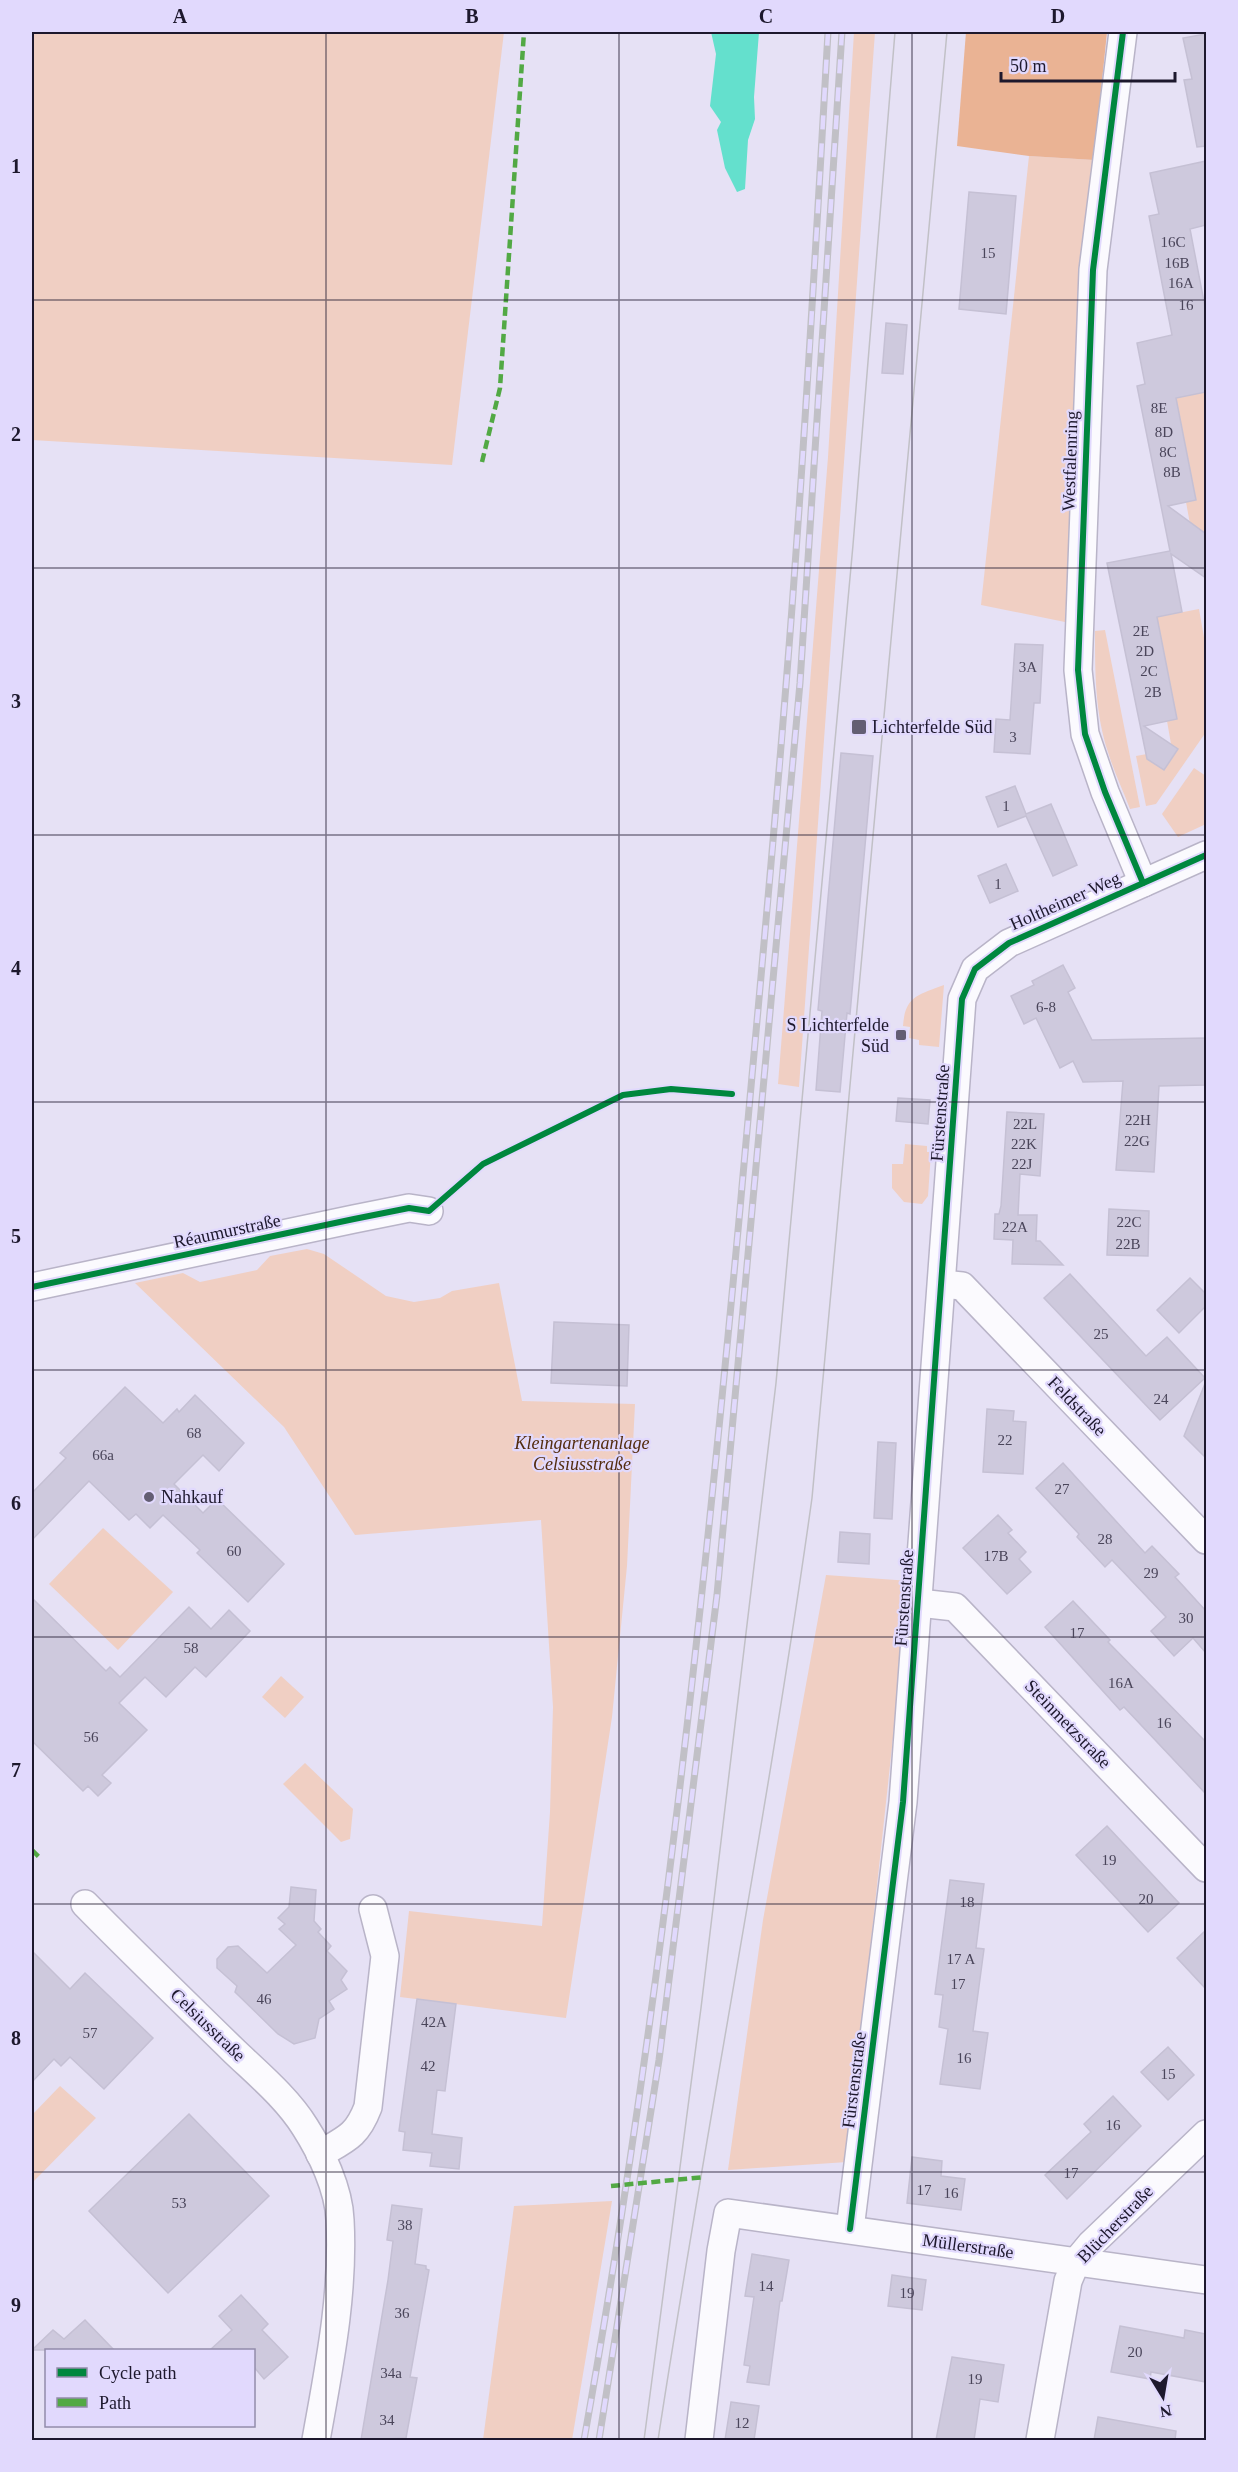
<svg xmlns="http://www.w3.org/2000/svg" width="1238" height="2472" font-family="Georgia,serif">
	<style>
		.green { fill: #f0cfc3 }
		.forest { fill: #eab394 }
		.water { fill: #64e0cd }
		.building { fill: #cec9dd; stroke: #c5c0d4; stroke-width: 1.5 }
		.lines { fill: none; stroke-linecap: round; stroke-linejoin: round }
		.minor-casing { stroke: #b9b4c8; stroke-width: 30 }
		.minor { stroke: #fbfafe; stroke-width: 27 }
		.tram { stroke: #c1c0c6; stroke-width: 1.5 }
		.rail-casing { stroke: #c1c0c6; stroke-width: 7 }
		.rail { stroke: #e1d9fd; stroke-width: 4.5; stroke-dasharray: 14; stroke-linecap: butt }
		.quiet { stroke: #52a944; stroke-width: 4.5; stroke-dasharray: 9 4.5; stroke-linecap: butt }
		.cycleway-casing { stroke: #e1d9fd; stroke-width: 10 }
		.cycleway { stroke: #00873e; stroke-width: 6 }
		.grid { fill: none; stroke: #1d182d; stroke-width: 1.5; stroke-opacity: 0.55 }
		.poi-dot { fill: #635e73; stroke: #e1d9fd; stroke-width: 2 }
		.labels { text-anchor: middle; stroke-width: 4.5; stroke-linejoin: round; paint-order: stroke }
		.number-label { font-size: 15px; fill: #4a455a }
		.street-label { font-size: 18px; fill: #1d182d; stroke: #e1d9fd }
		.poi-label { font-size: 18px; fill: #1d182d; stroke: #e1d9fd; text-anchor: start }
		.park-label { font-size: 18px; font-style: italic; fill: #532c0f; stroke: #e1d9fd }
		.neatline { fill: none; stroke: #1d182d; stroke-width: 2 }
		.grid-label { font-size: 20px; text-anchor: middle; font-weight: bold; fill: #1d182d }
	</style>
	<rect width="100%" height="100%" fill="#e6e1f5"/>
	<!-- green -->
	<g class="green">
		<polygon points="32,32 504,32 452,465 32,440"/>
		<polygon points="854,32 875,32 799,1087 778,1084 828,457"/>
		<polygon points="1029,156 1094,160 1065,622 981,605"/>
		<polygon points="1206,391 1206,534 1190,524 1186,502 1196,499 1176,398"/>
		<polygon points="1199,609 1206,649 1206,732 1156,804 1146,806 1136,756 1147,754 1164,770 1178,749 1171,744 1167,721 1176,719 1157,617"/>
		<path d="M1105,630L1140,807L1130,809C1123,790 1114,772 1108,752C1095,713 1095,672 1095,631Z"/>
		<polygon points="1194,768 1206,776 1206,824 1178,837 1162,814"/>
		<path d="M944,985L939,1047L919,1045V1040L909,1038L910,1027L903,1026C905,996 918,995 944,985Z"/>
		<polygon points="905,1144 927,1146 927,1152 931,1152 928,1196 922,1204 904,1202 892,1188 892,1164 903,1164"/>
		<polygon points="307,1249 324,1254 386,1296 414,1302 440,1298 452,1291 499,1283 522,1401 635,1404 627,1566 612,1717 566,2018 400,1997 409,1911 542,1926 550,1812 553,1707 541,1520 355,1535 284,1427 135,1283 183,1273 200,1282 257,1270 270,1256"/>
		<polygon points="103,1528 173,1592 118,1650 49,1584"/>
		<polygon points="826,1575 910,1581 847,2162 728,2170 763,1920"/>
		<polygon points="281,1676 304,1697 285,1718 262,1697"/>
		<polygon points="305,1763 353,1809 350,1839 341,1842 283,1784"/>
		<polygon points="60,2086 96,2118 32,2183 32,2115"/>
		<polygon points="612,2201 572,2440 483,2440 514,2206"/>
	</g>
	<!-- forest -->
	<polygon class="forest" points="966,32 1107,32 1094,160 1029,156 957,146"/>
	<!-- water -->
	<polygon class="water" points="711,32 759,32 754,97 755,119 748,140 745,189 737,192 725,168 717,130 721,122 710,106 716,54"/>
	<!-- building -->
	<g class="building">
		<polygon points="1206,34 1206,146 1197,147 1184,80 1192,79 1183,38"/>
		<polygon points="1206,161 1206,225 1190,229 1206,312 1206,392 1176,398 1196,500 1168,506 1206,534 1206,578 1171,554 1182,612 1157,617 1177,719 1144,726 1178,749 1164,770 1147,759 1107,563 1170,551 1137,386 1145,384 1137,343 1172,335 1149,216 1159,214 1150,173"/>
		<polygon points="969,192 1016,196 1006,314 959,309"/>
		<polygon points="886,323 907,325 903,374 882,373"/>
		<polygon points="1015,644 1043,645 1040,703 1034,703 1030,754 994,752 996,719 1010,720"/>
		<polygon points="841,753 873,756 850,1014 847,1013 840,1092 816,1090 822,1011 818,1010"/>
		<polygon points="1015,786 1026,814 1051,804 1077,865 1053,876 1026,816 998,827 986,797"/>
		<polygon points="1006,864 1018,891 990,903 978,876"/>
		<polygon points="1063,965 1075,988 1068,992 1092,1040 1206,1038 1206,1085 1159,1086 1154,1172 1116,1170 1123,1081 1083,1082 1073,1061 1060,1068 1036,1018 1024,1024 1011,996 1034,985 1032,981"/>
		<polygon points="898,1098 930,1100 928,1124 896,1121"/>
		<polygon points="1007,1112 1044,1114 1040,1176 1020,1174 1018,1215 1037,1215 1036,1241 1040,1241 1063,1265 1012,1264 1013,1240 994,1239 995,1214 999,1214 1001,1206"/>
		<polygon points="1109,1209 1149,1211 1148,1256 1107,1255"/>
		<polygon points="1070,1274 1146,1356 1167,1337 1205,1378 1160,1420 1044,1298"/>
		<polygon points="1190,1278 1206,1294 1206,1306 1179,1333 1157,1310"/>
		<polygon points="554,1322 629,1325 627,1386 551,1383"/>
		<polygon points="1206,1381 1206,1458 1184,1436"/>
		<polygon points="125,1387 163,1423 177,1409 179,1412 195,1395 244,1443 219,1471 203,1455 174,1484 203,1513 217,1499 284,1564 248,1602 197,1553 200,1550 163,1515 150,1528 136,1514 129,1520 89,1481 32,1540 32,1493 66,1458 60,1453"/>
		<polygon points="987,1409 1014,1411 1013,1421 1026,1422 1023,1474 983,1472"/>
		<polygon points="878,1442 896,1443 892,1519 874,1518"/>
		<polygon points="1063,1463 1145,1553 1152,1546 1179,1574 1175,1577 1206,1611 1206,1653 1193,1638 1174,1656 1151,1631 1166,1617 1112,1560 1105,1567 1077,1537 1079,1534 1036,1488"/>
		<polygon points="998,1515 1012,1530 1008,1533 1026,1552 1019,1559 1031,1572 1007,1594 963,1548"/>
		<polygon points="840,1532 870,1534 869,1564 838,1562"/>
		<polygon points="32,1598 106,1671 110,1667 120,1677 189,1607 211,1629 229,1610 250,1631 206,1677 195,1667 166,1697 145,1677 119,1703 147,1730 102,1775 111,1783 98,1796 88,1786 83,1791 32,1741"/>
		<polygon points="1073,1601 1110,1640 1108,1642 1206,1742 1206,1794 1124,1707 1120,1710 1045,1627"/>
		<polygon points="1107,1826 1179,1903 1148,1932 1076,1855"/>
		<polygon points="950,1880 984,1884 976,1948 984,1949 973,2031 988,2033 980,2089 940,2084 948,2029 939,2027 943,1995 935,1994"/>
		<polygon points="291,1887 316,1890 314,1921 321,1929 318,1932 331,1946 327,1951 347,1971 341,1980 347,1989 329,2001 334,2009 319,2019 315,2038 294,2044 278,2034 235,1992 237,1986 217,1968 217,1959 228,1947 238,1946 267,1973 296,1945 279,1929 285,1924 278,1918 289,1907"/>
		<polygon points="1206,1930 1206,1989 1177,1958"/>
		<polygon points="32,1951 70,1989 85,1973 153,2038 104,2089 70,2057 61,2066 54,2059 32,2082"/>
		<polygon points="417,1999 456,2004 445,2091 437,2090 432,2134 462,2138 459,2169 430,2166 432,2153 403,2150 405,2132 399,2131"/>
		<polygon points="1168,2047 1194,2075 1168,2100 1141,2072"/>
		<polygon points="1113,2096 1141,2126 1067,2199 1045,2175 1091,2132 1084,2124"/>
		<polygon points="189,2114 269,2196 168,2293 89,2211"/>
		<polygon points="912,2157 942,2161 941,2176 965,2179 961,2210 907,2203"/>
		<polygon points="392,2205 422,2209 415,2264 426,2266 426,2269 429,2270 410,2377 417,2378 406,2438 361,2440 388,2280 393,2241 387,2240"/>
		<polygon points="752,2254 789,2260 782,2301 780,2301 769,2385 747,2382 750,2366 744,2365 754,2297 745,2296"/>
		<polygon points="892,2275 926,2280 922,2310 888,2306"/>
		<polygon points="241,2295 268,2324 262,2330 288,2357 264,2379 254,2367 254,2350 210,2350 232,2330 219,2316"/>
		<polygon points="85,2320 114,2350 32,2350 53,2330 64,2339"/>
		<polygon points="1120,2326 1184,2338 1185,2330 1206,2334 1206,2382 1151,2372 1150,2379 1111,2372"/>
		<polygon points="952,2357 1004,2365 998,2402 980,2399 974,2440 936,2440"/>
		<polygon points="731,2402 759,2406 754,2440 725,2440"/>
		<polygon points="1098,2417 1176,2431 1175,2440 1094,2440"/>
	</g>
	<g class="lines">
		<!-- minor casing -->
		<g class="minor-casing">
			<g id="minor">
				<polyline points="1123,32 1093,270 1078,670 1085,734 1105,792 1143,883"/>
				<polyline points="942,1284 962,1286 1206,1540"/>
				<polyline points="32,1287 354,1219 409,1208 429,1211"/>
				<polyline points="919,1603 955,1607 1206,1868"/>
				<path d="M85,1904C134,1954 184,2002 234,2051C258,2074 287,2098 305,2127C321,2152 339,2189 340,2220C344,2295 329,2367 316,2440"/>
				<path d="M320,2154C346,2139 357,2136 368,2107L385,1956L373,1909"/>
				<polyline points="850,2229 903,1802 962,999 975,969 1009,943 1206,855"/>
				<polyline points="699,2440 721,2251 728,2213 1206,2280"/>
				<polyline points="1040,2440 1068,2281 1076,2262 1091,2244 1206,2134"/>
			</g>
		</g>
		<!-- minor -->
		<use href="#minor" class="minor"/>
		<!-- tram -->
		<g class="tram">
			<polyline points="644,2440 701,2008 776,1383 853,545 895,32"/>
			<path d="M658,2440C706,2126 768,1813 812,1498L947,32"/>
		</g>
		<!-- rail casing -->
		<g class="rail-casing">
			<g id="rail">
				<path d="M584,2440C657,2033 702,1621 740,1209C759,995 780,781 795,566C808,388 818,210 828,32"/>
				<polyline points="599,2440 659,2060 717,1595 800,683 842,32"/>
			</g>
		</g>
		<!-- rail -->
		<use href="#rail" class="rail"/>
		<!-- quiet -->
		<g class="quiet">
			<polyline points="482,462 500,388 524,32"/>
			<polyline points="32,1850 39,1857"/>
			<polyline points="611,2186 705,2177"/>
		</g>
		<!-- cycleway casing -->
		<g class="cycleway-casing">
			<g id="cycleway">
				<polyline points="1123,32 1093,270 1078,670 1085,734 1105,792 1143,883"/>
				<polyline points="32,1287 354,1219 409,1208 429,1211 483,1164 623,1095 671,1089 732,1094"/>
				<polyline points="850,2229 903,1802 962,999 975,969 1009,943 1206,855"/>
			</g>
		</g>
		<!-- cycleway -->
		<use href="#cycleway" class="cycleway"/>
	</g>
	<!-- grid -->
	<path class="grid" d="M326,32V2440M619,32V2440M912,32V2440M32,300H1206M32,568H1206M32,835H1206M32,1102H1206M32,1370H1206M32,1637H1206M32,1904H1206M32,2172H1206"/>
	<!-- markers -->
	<g class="poi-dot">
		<rect x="851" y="719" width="16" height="16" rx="3"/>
		<rect x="895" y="1029" width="12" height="12" rx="3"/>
		<circle cx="149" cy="1497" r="6"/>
	</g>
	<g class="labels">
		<!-- number labels -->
		<g class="number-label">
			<text x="1173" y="247">16C</text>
			<text x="988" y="258">15</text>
			<text x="1177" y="268">16B</text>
			<text x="1181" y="288">16A</text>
			<text x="1186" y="310">16</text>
			<text x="1159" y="413">8E</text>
			<text x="1164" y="437">8D</text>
			<text x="1168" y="457">8C</text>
			<text x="1172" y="477">8B</text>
			<text x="1141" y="636">2E</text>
			<text x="1145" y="656">2D</text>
			<text x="1028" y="672">3A</text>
			<text x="1149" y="676">2C</text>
			<text x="1153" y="697">2B</text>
			<text x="1013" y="742">3</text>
			<text x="1006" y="811">1</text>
			<text x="998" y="889">1</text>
			<text x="1046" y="1012">6-8</text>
			<text x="1138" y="1125">22H</text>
			<text x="1025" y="1129">22L</text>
			<text x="1137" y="1146">22G</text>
			<text x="1024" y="1149">22K</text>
			<text x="1022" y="1169">22J</text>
			<text x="1129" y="1227">22C</text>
			<text x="1015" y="1232">22A</text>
			<text x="1128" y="1249">22B</text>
			<text x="1101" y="1339">25</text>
			<text x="1161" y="1404">24</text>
			<text x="194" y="1438">68</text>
			<text x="1005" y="1445">22</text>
			<text x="103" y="1460">66a</text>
			<text x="1062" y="1494">27</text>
			<text x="1105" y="1544">28</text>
			<text x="234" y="1556">60</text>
			<text x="996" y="1561">17B</text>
			<text x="1151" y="1578">29</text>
			<text x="1186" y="1623">30</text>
			<text x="1077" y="1638">17</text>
			<text x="191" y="1653">58</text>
			<text x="1121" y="1688">16A</text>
			<text x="1164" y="1728">16</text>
			<text x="91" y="1742">56</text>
			<text x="1109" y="1865">19</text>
			<text x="1146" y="1904">20</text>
			<text x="967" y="1907">18</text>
			<text x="961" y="1964">17 A</text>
			<text x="958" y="1989">17</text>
			<text x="264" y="2004">46</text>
			<text x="434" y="2027">42A</text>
			<text x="90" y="2038">57</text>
			<text x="964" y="2063">16</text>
			<text x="428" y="2071">42</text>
			<text x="1168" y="2079">15</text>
			<text x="1113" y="2130">16</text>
			<text x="1071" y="2178">17</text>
			<text x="924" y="2195">17</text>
			<text x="951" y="2198">16</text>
			<text x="179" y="2208">53</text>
			<text x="405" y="2230">38</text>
			<text x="766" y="2291">14</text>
			<text x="907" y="2298">19</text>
			<text x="402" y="2318">36</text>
			<text x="1135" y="2357">20</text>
			<text x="391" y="2378">34a</text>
			<text x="975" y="2384">19</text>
			<text x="387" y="2425">34</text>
			<text x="742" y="2428">12</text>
		</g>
		<!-- street labels -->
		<g class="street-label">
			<text transform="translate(1070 461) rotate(-88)" y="6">Westfalenring</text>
			<text transform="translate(1065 901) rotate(-24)" y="6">Holtheimer Weg</text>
			<text transform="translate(940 1113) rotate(-86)" y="6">Fürstenstraße</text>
			<text transform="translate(227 1231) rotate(-12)" y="6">Réaumurstraße</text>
			<text transform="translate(1077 1406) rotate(46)" y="6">Feldstraße</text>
			<text transform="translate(904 1598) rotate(-86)" y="6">Fürstenstraße</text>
			<text transform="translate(1068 1724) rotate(46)" y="6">Steinmetzstraße</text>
			<text transform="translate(208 2025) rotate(44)" y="6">Celsiusstraße</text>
			<text transform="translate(854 2080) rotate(-83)" y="6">Fürstenstraße</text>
			<text transform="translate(1115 2224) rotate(-46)" y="6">Blücherstraße</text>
			<text transform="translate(968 2246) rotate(8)" y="6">Müllerstraße</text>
		</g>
		<!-- poi labels -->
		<g class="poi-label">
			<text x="872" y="733">Lichterfelde Süd</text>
			<text x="889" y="1031" text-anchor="end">S Lichterfelde<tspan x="889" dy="21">Süd</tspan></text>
			<text x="161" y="1503">Nahkauf</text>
		</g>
		<!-- park labels -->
		<g class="park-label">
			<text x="582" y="1449">Kleingartenanlage<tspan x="582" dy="21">Celsiusstraße</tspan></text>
		</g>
	</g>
	<!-- border -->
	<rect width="1238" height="2472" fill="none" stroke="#e1d9fd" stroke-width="66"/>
	<!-- legend -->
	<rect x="45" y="2349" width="210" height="78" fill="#e1d9fd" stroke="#938caa" stroke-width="1.5"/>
	<rect x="57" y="2368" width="30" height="9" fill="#00873e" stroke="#938caa" stroke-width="1.5"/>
	<text x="99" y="2379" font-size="18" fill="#1d182d">Cycle path</text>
	<rect x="57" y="2398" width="30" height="9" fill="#52a944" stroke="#938caa" stroke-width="1.5"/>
	<text x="99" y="2409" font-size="18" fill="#1d182d">Path</text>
	<!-- north arrow -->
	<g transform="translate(1163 2397) rotate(169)" stroke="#e1d9fd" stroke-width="4.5" paint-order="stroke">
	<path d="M0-4.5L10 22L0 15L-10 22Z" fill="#1d182d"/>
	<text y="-9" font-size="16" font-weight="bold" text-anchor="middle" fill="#1d182d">N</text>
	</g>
	<!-- scale -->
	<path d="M1001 72v9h174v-9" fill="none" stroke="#1d182d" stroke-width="3"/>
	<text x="1010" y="72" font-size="18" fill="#1d182d" stroke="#e1d9fd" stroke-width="4.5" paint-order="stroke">50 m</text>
	<rect x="33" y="33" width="1172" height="2406" class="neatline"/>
	<g class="grid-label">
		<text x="180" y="23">A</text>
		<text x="472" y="23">B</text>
		<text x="766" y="23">C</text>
		<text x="1058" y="23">D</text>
		<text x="16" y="173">1</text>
		<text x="16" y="441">2</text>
		<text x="16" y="708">3</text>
		<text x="16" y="975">4</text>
		<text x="16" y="1243">5</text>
		<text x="16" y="1510">6</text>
		<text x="16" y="1777">7</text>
		<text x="16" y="2045">8</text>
		<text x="16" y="2312">9</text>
	</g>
</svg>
